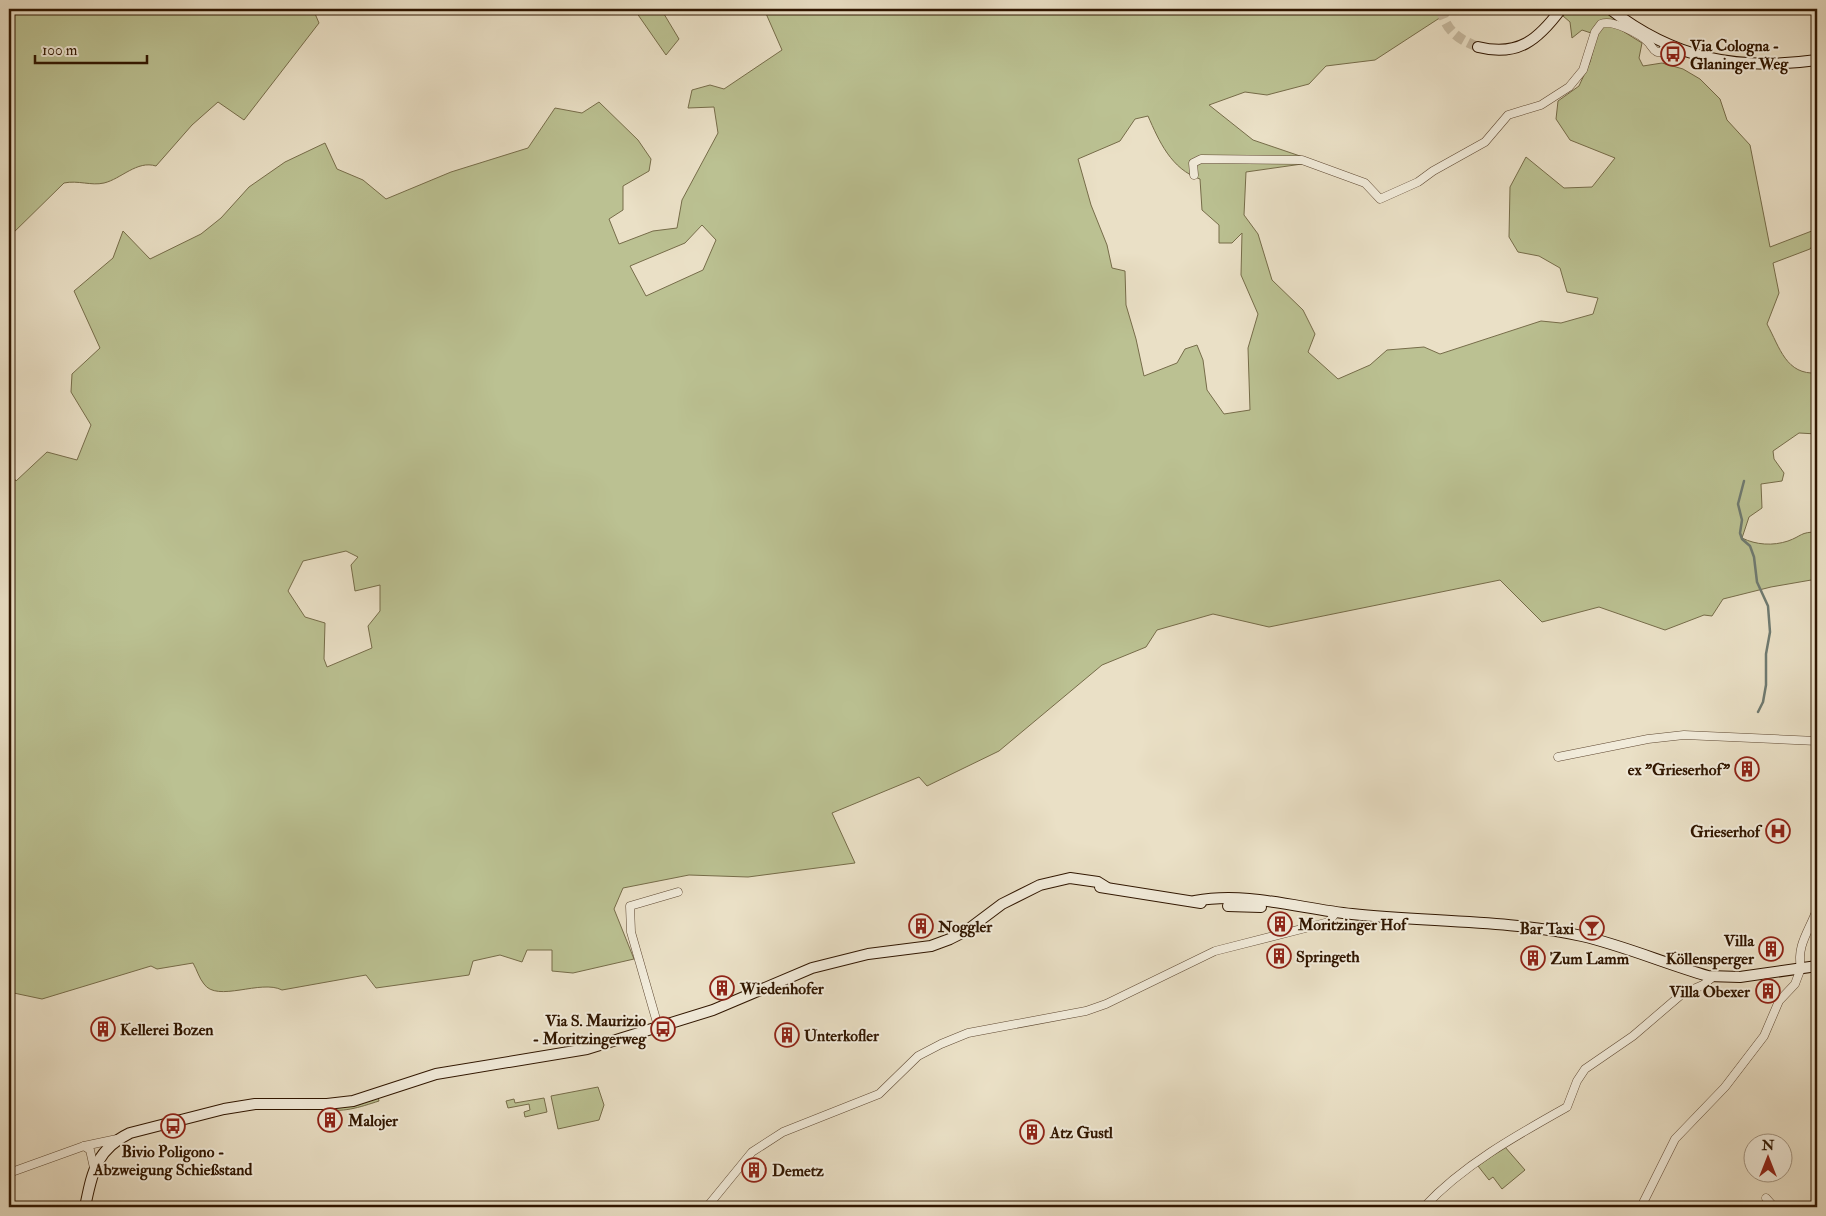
<svg xmlns="http://www.w3.org/2000/svg" width="1826" height="1216" font-family="'IM FELL Double Pica',serif">
	<style>
		.green { fill: #bbc192; stroke: #766c49; fill-rule: evenodd }
		.lines { fill: none; stroke-linecap: round; stroke-linejoin: round }
		.stream { stroke: #6f7a70; stroke-width: 2.5 }
		.secondary-tunnel { stroke: #c5b89e; stroke-width: 10; stroke-dasharray: 10 5; stroke-linecap: butt }
		.street-casing { stroke: #5e4832; stroke-width: 9 }
		.secondary-casing { stroke: #301600; stroke-width: 12 }
		.street { stroke: #f1ebda; stroke-width: 8 }
		.secondary { stroke: #f1ebda; stroke-width: 10 }
		.labels { text-anchor: middle; stroke-width: 4; stroke-linejoin: round; paint-order: stroke }
		.poi-label { font-size: 16px; font-weight: bold; fill: #301600; stroke: #f1ebda; text-anchor: start }
	</style>
	<rect width="100%" height="100%" fill="#eae0c6"/>
	<filter id="stains"><feTurbulence type="fractalNoise" baseFrequency=".004" numOctaves="4"/><feColorMatrix values="0 0 0 0 .2 0 0 0 0 .09 0 0 0 0 .02 0 0 0 .5 -.17"/></filter>
	<radialGradient id="worn" r=".72"><stop offset=".6" stop-color="#630" stop-opacity="0"/><stop offset="1" stop-color="#630" stop-opacity=".3"/></radialGradient>
	<!-- green -->
	<g class="green">
		<path d="M9,9H313L319,23L244,120L218,102L192,125L156,166C137,160 121,179 104,183C91,186 78,180 64,183L9,237Z"/>
		<polygon points="634,9 661,9 679,39 666,55"/>
		<path d="M764,9H1463L1438,19L1375,60L1326,66L1309,84L1267,95L1245,92L1209,105L1253,140L1303,157L1302,164L1246,172L1244,215L1258,234L1272,280L1303,310L1315,334L1308,352L1338,379L1370,365L1387,350L1424,347L1440,354L1541,321L1561,323L1593,314L1598,298L1567,292L1560,268L1539,256L1518,252L1509,237L1510,187L1526,157L1564,188L1592,187L1615,158L1570,140L1556,119L1558,101L1579,86L1590,62L1597,35L1582,30L1572,38L1570,22L1563,16L1568,9H1622L1625,13L1621,30L1642,43L1639,58L1643,66L1662,63L1683,69L1700,79L1720,99L1727,120L1750,145L1770,247L1817,229V240L1810,249L1773,263L1779,293L1767,324C1780,348 1786,375 1817,373V402L1813,407V421L1817,422V434L1799,433L1773,451L1774,459L1784,473L1782,481L1761,484L1762,508L1749,517L1742,538C1756,545 1773,546 1788,541C1802,536 1800,532 1817,532V579L1771,587L1723,599L1712,616L1704,615L1665,630L1599,607L1542,622L1500,580L1269,627L1213,614L1157,630L1146,647L1102,665L999,751L927,786L919,777L832,813L855,863L748,877L689,875L623,888L614,909L634,959L573,973L552,971V950H527L522,962L500,955L473,961L469,975L376,988L366,975L282,990C261,979 217,1003 204,984C199,978 197,970 193,963L157,969L151,966L42,999L9,992V471L16,481L47,452L77,460L91,425L71,392L72,374L100,348L74,291L113,258L123,231L150,259L201,234L221,218L249,187L285,162L325,143L337,169L363,180L386,199L451,172L528,148L555,108L582,113L599,102L638,140L651,159L649,171L623,186V210L609,219L619,244L653,231L677,228L682,200L718,133L714,107L688,108L692,90L710,85L724,89L782,50ZM1148,116C1159,141 1171,169 1200,179L1202,210L1219,225V243H1232L1242,233L1241,275L1258,314L1248,348L1250,410L1224,414L1207,390L1203,360L1197,345L1185,349L1177,363L1144,376L1136,339L1126,305L1125,271L1112,268L1107,245L1091,205L1078,159L1120,141L1135,119ZM702,225L716,240L703,270L646,296L630,266L685,243ZM346,551L358,557L351,565L355,591L380,585V611L368,626L372,648L327,667L324,659L325,623L305,617L288,591L303,561Z"/>
		<polygon points="598,1087 604,1105 599,1120 558,1129 551,1096"/>
		<path d="M378,1097L379,1101C360,1107 341,1114 322,1108Z"/>
		<polygon points="544,1098 547,1112 525,1117 524,1112 530,1110 529,1104 508,1108 506,1101 514,1099 515,1103"/>
		<polygon points="1505,1147 1525,1170 1502,1189 1493,1177 1489,1180 1478,1166"/>
	</g>
	<g class="lines">
		<!-- stream -->
		<polyline class="stream" points="1744,481 1738,504 1742,520 1740,533 1742,539 1750,546 1754,557 1757,582 1768,606 1770,632 1766,654 1766,685 1763,702 1758,712"/>
		<!-- secondary-tunnel -->
		<path class="secondary-tunnel" d="M1441,9C1446,31 1458,39 1478,47"/>
		<!-- street casing -->
		<g class="street-casing">
			<g id="street">
				<path d="M1194,175L1193,163L1201,159L1302,160L1365,183L1380,199L1418,182L1433,171L1485,142L1508,115L1541,105L1569,87L1583,70L1595,32L1601,24C1612,19 1641,34 1649,43C1652,47 1653,50 1657,52H1662L1666,44"/>
				<polyline points="1558,757 1648,739 1684,735 1817,741"/>
				<path d="M1801,968C1796,945 1810,930 1817,909"/>
				<polyline points="660,1033 631,932 630,906 678,892"/>
				<polyline points="1816,1135 1817,1135"/>
				<polyline points="84,1146 90,1150 94,1168"/>
				<polyline points="9,1173 84,1146 117,1139"/>
				<polyline points="1766,1198 1774,1207"/>
				<polyline points="707,1207 752,1152 783,1132 879,1094 918,1056 941,1044 968,1033 1086,1011 1106,1004 1215,951 1329,922 1336,912"/>
				<path d="M1424,1207C1463,1165 1517,1135 1567,1107L1577,1081L1585,1069L1633,1036L1682,994L1703,985L1713,977"/>
				<polyline points="1641,1207 1675,1139 1725,1087 1764,1036 1779,1001 1795,984 1801,968"/>
			</g>
		</g>
		<!-- secondary casing -->
		<g class="secondary-casing">
			<g id="secondary">
				<path d="M1610,9C1674,59 1737,71 1817,60"/>
				<path d="M1478,47C1518,57 1538,40 1561,9"/>
				<polyline points="1100,887 1201,903"/>
				<path d="M1195,901C1247,891 1301,909 1352,914C1426,922 1510,920 1582,936C1625,946 1666,964 1708,976L1740,977L1817,966"/>
				<polyline points="1228,906 1261,907"/>
				<path d="M85,1207C92,1174 95,1150 130,1133L224,1109L255,1104H327L353,1101L436,1074L587,1049L713,1010L812,968L868,954L931,946L950,939L966,931L1002,904L1040,885L1070,878L1098,882L1106,887"/>
			</g>
		</g>
		<!-- street -->
		<use href="#street" class="street"/>
		<!-- secondary -->
		<use href="#secondary" class="secondary"/>
	</g>
	<!-- icons -->
	<defs>
		<g id="bus-ring" transform="scale(1.25)"><circle r="9.5" fill="#f1ebda" stroke="#8f2418" stroke-width="1.5"/><path d="M-5-6H5V4H4V6H2V4H-2V6H-4V4H-5ZM-3.5-4V0h7V-4ZM-3.5 1.2v1.5H-2V1.2ZM2 1.2v1.5H3.5V1.2Z" fill="#8f2418"/></g>
		<g id="building-ring" transform="scale(1.25)"><circle r="9.5" fill="#f1ebda" stroke="#8f2418" stroke-width="1.5"/><path d="M-4-6H4V6H1V3H-1V6H-4ZM-2.5-4.3h1.7v1.8h-1.7ZM.8-4.3h1.7v1.8H.8ZM-2.5-1h1.7V.8h-1.7ZM.8-1h1.7V.8H.8Z" fill="#8f2418"/></g>
		<g id="hospital-ring" transform="scale(1.25)"><circle r="9.5" fill="#f1ebda" stroke="#8f2418" stroke-width="1.5"/><path d="M-5-5h3v3.5h4V-5h3V5h-3V1.5h-4V5h-3Z" fill="#8f2418"/></g>
		<g id="bar-ring" transform="scale(1.25)"><circle r="9.5" fill="#f1ebda" stroke="#8f2418" stroke-width="1.5"/><path d="M-6-5H6L.8 .8V4.5H3.5V6h-7V4.5H-.8V.8Z" fill="#8f2418"/></g>
	</defs>
	<g fill-rule="evenodd">
		<use href="#bus-ring" x="1673" y="54"/>
		<use href="#building-ring" x="1747" y="769"/>
		<use href="#hospital-ring" x="1778" y="831"/>
		<use href="#building-ring" x="1280" y="924"/>
		<use href="#building-ring" x="921" y="926"/>
		<use href="#bar-ring" x="1592" y="928"/>
		<use href="#building-ring" x="1771" y="949"/>
		<use href="#building-ring" x="1279" y="956"/>
		<use href="#building-ring" x="1533" y="958"/>
		<use href="#building-ring" x="722" y="988"/>
		<use href="#building-ring" x="1768" y="991"/>
		<use href="#building-ring" x="103" y="1029"/>
		<use href="#bus-ring" x="663" y="1029"/>
		<use href="#building-ring" x="787" y="1035"/>
		<use href="#building-ring" x="330" y="1120"/>
		<use href="#bus-ring" x="173" y="1126"/>
		<use href="#building-ring" x="1032" y="1132"/>
		<use href="#building-ring" x="754" y="1170"/>
	</g>
	<g class="labels">
		<!-- poi labels -->
		<g class="poi-label">
			<text x="1690" y="51">Via Cologna -<tspan x="1690" dy="18">Glaninger Weg</tspan></text>
			<text x="1730" y="775" text-anchor="end">ex "Grieserhof"</text>
			<text x="1760" y="837" text-anchor="end">Grieserhof</text>
			<text x="1298" y="930">Moritzinger Hof</text>
			<text x="938" y="932">Noggler</text>
			<text x="1574" y="934" text-anchor="end">Bar Taxi</text>
			<text x="1754" y="946" text-anchor="end">Villa<tspan x="1754" dy="18">Köllensperger</tspan></text>
			<text x="1296" y="962">Springeth</text>
			<text x="1550" y="964">Zum Lamm</text>
			<text x="740" y="994">Wiedenhofer</text>
			<text x="1750" y="997" text-anchor="end">Villa Obexer</text>
			<text x="646" y="1026" text-anchor="end">Via S. Maurizio<tspan x="646" dy="18">- Moritzingerweg</tspan></text>
			<text x="120" y="1035">Kellerei Bozen</text>
			<text x="804" y="1041">Unterkofler</text>
			<text x="348" y="1126">Malojer</text>
			<text x="1050" y="1138">Atz Gustl</text>
			<text x="173" y="1157" text-anchor="middle">Bivio Poligono -<tspan x="173" dy="18">Abzweigung Schießstand</tspan></text>
			<text x="772" y="1176">Demetz</text>
		</g>
	</g>
	<!-- margin -->
	<rect width="1826" height="1216" fill="none" stroke="#eae0c6" stroke-width="30"/>
	<rect x="10" y="10" width="1806" height="1196" fill="none" stroke="#301600" stroke-width="2.5"/>
	<rect x="15" y="15" width="1796" height="1186" fill="none" stroke="#301600"/>
	<!-- north arrow -->
	<g transform="translate(1768 1158)"><circle r="24" fill="#f1ebda" stroke="#a49683"/>
	<path d="M0-4L9 19L0 12L-9 19Z" fill="#8f2418"/>
	<text y="-8" font-size="14" font-weight="bold" text-anchor="middle" fill="#301600">N</text>
	</g>
	<!-- scale -->
	<path d="M35 55v8h112v-8" fill="none" stroke="#301600" stroke-width="2.5"/>
	<text x="42" y="55" font-size="15" fill="#301600" stroke="#f1ebda" stroke-width="4" paint-order="stroke">100 m</text>
	<rect width="100%" height="100%" filter="url(#stains)"/>
	<rect width="100%" height="100%" fill="url(#worn)"/>
</svg>
